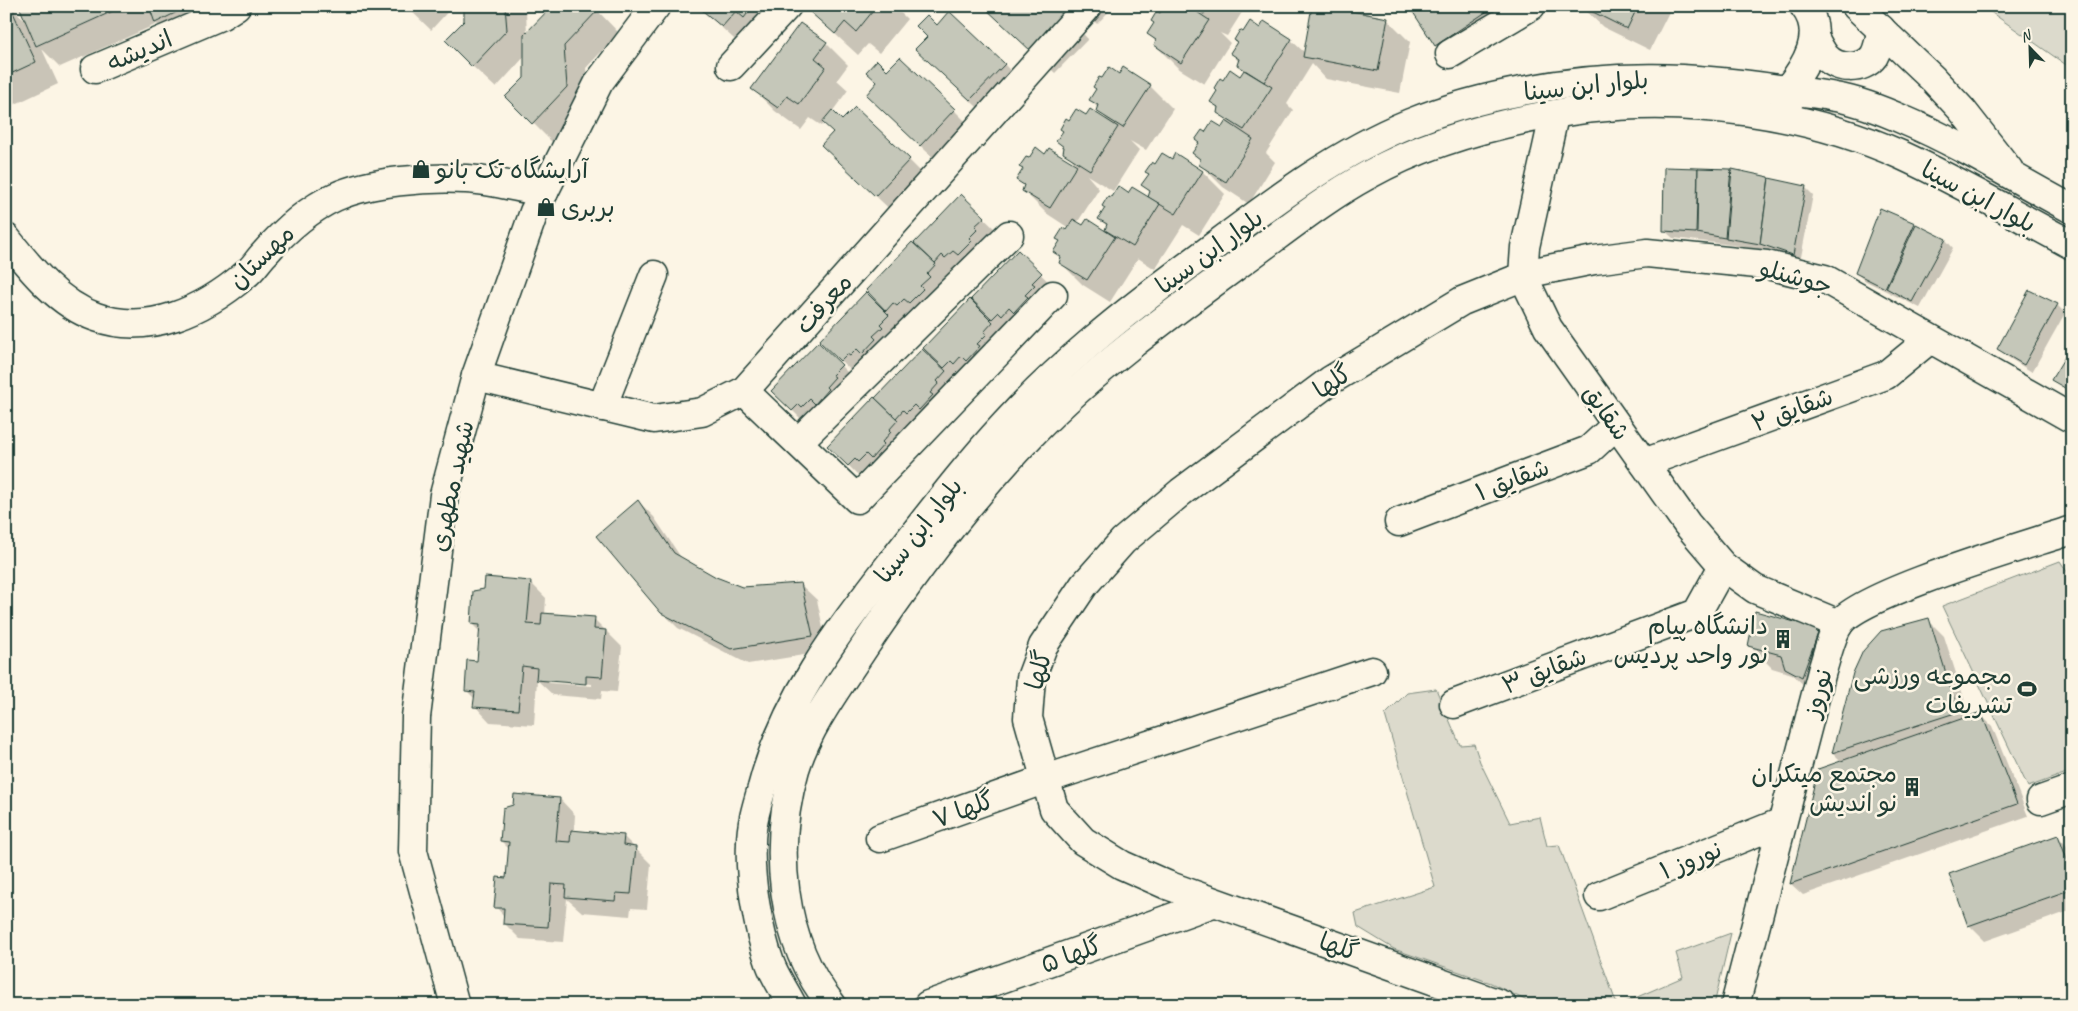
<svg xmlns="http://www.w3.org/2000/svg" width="2078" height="1011" font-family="Caveat,'Playpen Sans Arabic',sans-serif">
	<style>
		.green { fill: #dcdacc; stroke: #7e8c80 }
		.shadow { fill: #0003; fill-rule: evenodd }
		.building { fill: #c5c7b9; stroke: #1f3d34 }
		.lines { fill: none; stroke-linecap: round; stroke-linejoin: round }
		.minor-casing { stroke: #1f3d34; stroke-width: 31 }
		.major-casing { stroke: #1f3d34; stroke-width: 31 }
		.minor { stroke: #fcf5e5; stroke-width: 28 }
		.major { stroke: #fcf5e5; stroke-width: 28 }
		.labels { text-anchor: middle; stroke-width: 5; stroke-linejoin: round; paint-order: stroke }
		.street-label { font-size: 25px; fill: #1f3d34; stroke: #fcf5e5 }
		.poi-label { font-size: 25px; fill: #1f3d34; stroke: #fcf5e5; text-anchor: end }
	</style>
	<rect width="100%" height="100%" fill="#fcf5e5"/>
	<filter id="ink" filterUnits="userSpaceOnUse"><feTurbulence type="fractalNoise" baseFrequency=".02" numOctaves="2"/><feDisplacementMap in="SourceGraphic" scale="10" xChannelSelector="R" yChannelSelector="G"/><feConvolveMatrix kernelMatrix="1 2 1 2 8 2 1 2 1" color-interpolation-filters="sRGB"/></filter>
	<g filter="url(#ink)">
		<!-- green -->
		<g class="green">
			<polygon points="1982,6 2072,6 2072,69"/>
			<polygon points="2060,561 2072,579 2072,771 2028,787 1942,606"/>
			<polygon points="1436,689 1460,745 1474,744 1480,762 1510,823 1540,817 1547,846 1559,845 1617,1005 1535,1005 1491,983 1394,949 1358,927 1355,913 1435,887 1385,715 1407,693"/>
			<polygon points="1731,933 1714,1005 1619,1005 1683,977 1676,953"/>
		</g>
		<!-- shadow -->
		<g class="shadow">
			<polygon points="6,6 10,6 28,24 20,6 233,6 178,45 157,24 60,67 42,49 58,84 9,107 6,105"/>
			<polygon points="406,6 453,6 431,30"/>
			<polygon points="465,6 530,6 526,11 527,34 593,6 619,33 586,68 589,110 555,145 529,119 525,56 496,88 469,63"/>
			<polygon points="698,6 779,6 745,49"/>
			<polygon points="816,6 899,6 897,9 907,19 879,53 868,44 858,55 811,12"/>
			<polygon points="984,6 1066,16 1088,39 1055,73"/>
			<polygon points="1079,6 1114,6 1097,24"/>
			<polygon points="1166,6 1177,10 1180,6 1188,8 1188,6 1246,6 1227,36 1220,33 1230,43 1204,84 1178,68 1155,45 1156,42 1149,34"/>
			<polygon points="1410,6 1507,6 1520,27 1459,68 1436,45"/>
			<polygon points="1581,6 1672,6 1650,50 1603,27"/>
			<polygon points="1387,19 1410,42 1400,93 1326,79 1312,64 1287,104 1293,110 1266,153 1275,162 1249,204 1223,187 1200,164 1201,161 1193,153 1205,134 1222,129 1227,121 1212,101 1223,82 1240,77 1245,71 1232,53 1244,34 1261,29 1291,40 1305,53"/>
			<polygon points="937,27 1004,64 1026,87 993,122 939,71"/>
			<polygon points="826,43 848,65 837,80 848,90 832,112 842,122 909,160 931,182 898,217 845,167 834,133 824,123 822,126 810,118 801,130 775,111 753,89"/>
			<polygon points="887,72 954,110 976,132 943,167 890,117"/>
			<polygon points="1120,76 1150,86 1173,109 1146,150 1130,141 1139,150 1113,191 1087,175 1099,189 1077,223 1105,233 1107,226 1100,219 1112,199 1129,194 1149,199 1151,193 1143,185 1150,175 1147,172 1155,166 1172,161 1176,155 1203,172 1225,194 1199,235 1183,225 1155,269 1138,258 1110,302 1083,285 1061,263 1062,259 1054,252 1069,228 1046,213 1024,191 1025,187 1017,180 1029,160 1046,155 1050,149 1077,166 1058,141 1069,122 1086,117 1108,121 1091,100 1103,80"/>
			<polygon points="1665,169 1732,171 1805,187 1813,195 1800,262 1769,251 1733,245 1673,238 1665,231"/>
			<polygon points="961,196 1006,240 863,382 820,341 879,304 867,291"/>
			<polygon points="1881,210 1946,240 1953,248 1920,308 1864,280 1856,273"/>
			<polygon points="1018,252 1063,296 1047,318 1050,321 1038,333 1032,329 999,367 1001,369 989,382 984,378 952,416 954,419 942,432 937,427 871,488 829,446"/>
			<polygon points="2057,305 2065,313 2032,372 2006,356 1999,348"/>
			<polygon points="2072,348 2072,394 2053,380"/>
			<polygon points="841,366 863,388 847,410 850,412 838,425 833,421 815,433 773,391"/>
			<polygon points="638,501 654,517 682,559 716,578 741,588 801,585 817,600 828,651 748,664 678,628 662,612"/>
			<path d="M531,583L546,598L545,614L594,619L622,647L617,692L602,691L601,699L553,695L537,680L534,725L490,722L475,706V699L466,690L478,662L481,633L472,624ZM547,680L592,684V686L550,683Z"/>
			<polygon points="1928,620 1944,636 1970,717 1980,714 1992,726 2028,816 1803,895 1791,884 1819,770 1842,762 1833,753 1854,674"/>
			<polygon points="1812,628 1835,651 1809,690 1792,674 1772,668 1749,645"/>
			<polygon points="560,799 575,815 574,831 623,836 651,864 647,909 631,908 630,916 582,912 567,899 563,942 520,939 504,923 504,916 496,907 508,879 510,850 501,841"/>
			<polygon points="2058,837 2072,851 2072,910 1985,941 1969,925"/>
		</g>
		<!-- building -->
		<g class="building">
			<polygon points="6,6 10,6 36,62 6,76"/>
			<polygon points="19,6 124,6 36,46"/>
			<polygon points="149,6 189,6 155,23"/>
			<polygon points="464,6 505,6 507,30 472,67 445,40 464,21"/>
			<polygon points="552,6 594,6 598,10 564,46 567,87 532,124 505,97 524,78 524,35"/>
			<polygon points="697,6 753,6 744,18 736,11 722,27"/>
			<polygon points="815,6 877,6 856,32 845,22 835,34 810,12"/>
			<polygon points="983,6 1057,6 1067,15 1032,52"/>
			<polygon points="1164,6 1177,8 1188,6 1209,20 1181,63 1154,45 1156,40 1147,34 1154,23 1151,21 1157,11 1160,13"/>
			<polygon points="1192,6 1209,6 1204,14"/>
			<polygon points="1312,6 1325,6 1388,18 1378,71 1303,57"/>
			<polygon points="1409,6 1495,6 1435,46"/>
			<polygon points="1581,6 1638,6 1627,29"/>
			<polygon points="949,11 1005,64 970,100 915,49 927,37 916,26 927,15 937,25"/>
			<polygon points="1250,21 1260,28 1264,21 1292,39 1264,82 1237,65 1239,59 1230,53 1237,42 1234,40 1240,30 1243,32"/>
			<polygon points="800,23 827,42 815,58 826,67 799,104 787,96 778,108 751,89"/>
			<polygon points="900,57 955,109 920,146 866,95 877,82 866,72 877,60 887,70"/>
			<polygon points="1109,67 1119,74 1123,67 1151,85 1123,128 1096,111 1098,105 1089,100 1096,89 1093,87 1099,77 1102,78"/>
			<polygon points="1230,69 1240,76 1244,70 1272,87 1244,130 1217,113 1218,107 1210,102 1217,91 1214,88 1220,78 1223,80"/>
			<polygon points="855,107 910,159 875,196 821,145 833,132 822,122 832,110 842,120"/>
			<polygon points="1076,109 1086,115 1090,109 1118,127 1090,170 1063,153 1064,147 1056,141 1063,131 1060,129 1066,118 1069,120"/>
			<polygon points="1212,121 1222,127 1226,121 1253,139 1226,182 1199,165 1200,159 1192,153 1199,143 1195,140 1202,130 1205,132"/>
			<polygon points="1036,147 1045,154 1049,148 1077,165 1050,208 1022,191 1024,185 1016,180 1023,169 1019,167 1026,157 1029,158"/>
			<polygon points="1162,153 1172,159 1175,153 1203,171 1176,214 1148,197 1150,191 1141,185 1149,174 1145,172 1152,162 1155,164"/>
			<polygon points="1664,167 1698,168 1696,233 1663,231"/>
			<polygon points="1698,168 1731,169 1725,238 1697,233"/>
			<polygon points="1732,169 1769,177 1760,244 1726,238"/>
			<polygon points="1769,178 1806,186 1793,255 1760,244"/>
			<polygon points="1118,186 1128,193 1132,187 1160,204 1133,247 1105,230 1107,224 1098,219 1105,208 1102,206 1108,196 1111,197"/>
			<polygon points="961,194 985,217 975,226 978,229 969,238 972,241 958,255 953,251 945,258 942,255 935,263 914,243"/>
			<polygon points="1880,208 1915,223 1885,288 1855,273"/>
			<polygon points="1073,219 1083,225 1087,219 1115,237 1087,280 1059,263 1061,257 1053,252 1060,241 1056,239 1063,228 1066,230"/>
			<polygon points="1916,224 1946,239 1912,302 1886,288"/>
			<polygon points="912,242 936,264 927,274 930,277 920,286 923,289 909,303 904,299 897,306 893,303 886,311 866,290"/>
			<polygon points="1018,250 1042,273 1032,283 1035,285 1025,295 1028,297 1014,312 1009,307 1002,315 999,312 992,319 971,299"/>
			<polygon points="2029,290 2058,304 2024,365 1997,349"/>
			<polygon points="866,292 889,315 880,324 883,327 873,336 876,339 862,354 857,349 850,356 847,354 840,361 819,341"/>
			<polygon points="970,299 993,322 984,332 987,334 977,344 980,346 966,361 961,356 954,364 951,361 944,368 923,348"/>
			<polygon points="818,342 842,365 832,375 835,377 826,387 828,389 815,404 810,399 802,407 799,404 792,411 771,391"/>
			<polygon points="2072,345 2072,392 2051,380"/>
			<polygon points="922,349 946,371 937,381 939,383 930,393 933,395 919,410 914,405 906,413 903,410 896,418 875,398"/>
			<polygon points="874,397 898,420 889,430 891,432 882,442 884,444 871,459 866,454 858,462 855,459 848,466 827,446"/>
			<polygon points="638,500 674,553 716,577 742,587 801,583 813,636 731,649 661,613 596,536"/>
			<polygon points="485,577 531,581 527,624 541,625 542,613 595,617 594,629 606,630 602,677 586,676 586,684 536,680 537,668 522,666 518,710 473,707 475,692 465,691 467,660 477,661 480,625 471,624 473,591 484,589"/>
			<polygon points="1755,611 1813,627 1818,633 1802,677 1785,668 1781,655 1748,646"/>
			<polygon points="1929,618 1958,712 1832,753 1853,673 1863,651 1881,631"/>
			<polygon points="1981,712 2017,804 1790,884 1818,769"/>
			<polygon points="514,794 560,798 556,841 570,842 571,830 624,835 623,845 636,847 631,894 616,893 615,901 565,897 566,885 551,884 548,927 503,924 504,908 494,908 497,877 506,878 509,842 500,841 503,808 513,805"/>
			<polygon points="2058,835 2072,873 2072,889 1968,926 1949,874"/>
		</g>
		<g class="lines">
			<!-- minor casing -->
			<g class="minor-casing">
				<g id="minor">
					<polyline points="1450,54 1531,6"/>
					<polyline points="731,66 787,6"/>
					<polyline points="95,69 222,15 236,6"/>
					<polyline points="1554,116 1525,247 1523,276 1548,328 1687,524 1723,566 1755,589 1839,624"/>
					<path d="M6,238C29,267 58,304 96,317C149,336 204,310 245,275C253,269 258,260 265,253C285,230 307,210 335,197C370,181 427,177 466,179C491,180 518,188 544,192"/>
					<polyline points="476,376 654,419 702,412 744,391 1088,6"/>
					<polyline points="744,391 857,499 1053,295"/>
					<polyline points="602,407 654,275"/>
					<polyline points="798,442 1009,235"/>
					<polyline points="1644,463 1886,375 1930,339"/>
					<polyline points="1399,522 1589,450 1616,425"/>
					<polyline points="1454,704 1697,613 1723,566"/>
					<polyline points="2041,800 2072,789"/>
					<polyline points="880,838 1046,779 1372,671"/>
					<polyline points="1599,896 1782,822"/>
					<polyline points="455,1005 413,851 416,717 444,495 476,376 534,212 599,82 656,6"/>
					<polyline points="928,1005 1213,903"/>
					<polyline points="1502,1005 1167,885 1122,865 1083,841 1054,809 1028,718 1031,678 1043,646 1084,585 1123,541 1181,492 1331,380 1462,301 1534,272 1594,260 1647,253 1767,265 1825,279 2069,417"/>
					<path d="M1735,1005L1822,671C1827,656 1831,636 1839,624C1860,593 2028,545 2072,530"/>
				</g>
			</g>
			<!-- major casing -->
			<g class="major-casing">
				<g id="major">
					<polyline points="1856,6 1933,79 1962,110 2009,170"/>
					<path d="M1815,39C1818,45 1821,51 1825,56C1837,70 1863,71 1874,56C1879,47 1880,39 1881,29"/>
					<path d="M1788,105L1787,90C1805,67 1827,34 1804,6"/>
					<path d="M792,1005C785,991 775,977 770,963C758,930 749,878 751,843C751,824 757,805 762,788C785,699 837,633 892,562C929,515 964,468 1005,424C1060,364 1124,313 1189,265C1259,213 1329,156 1410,123C1447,108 1488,97 1527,90C1615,73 1692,76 1779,89C1798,92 1817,93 1835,97C1859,101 1884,111 1906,121C1963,145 2017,180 2072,209"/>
					<path d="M832,1005C780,941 772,847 795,769C809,725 838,687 863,649C913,574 970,498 1033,433C1095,369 1168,316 1239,264C1281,234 1322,200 1368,175C1432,139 1513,119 1586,109C1688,96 1808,113 1901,155C1960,182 2015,215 2072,245"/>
				</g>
			</g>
			<!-- minor -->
			<use href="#minor" class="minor"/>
			<!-- major -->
			<use href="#major" class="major"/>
		</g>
	</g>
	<!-- icons -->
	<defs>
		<g id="shop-bare" transform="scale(1.5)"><path d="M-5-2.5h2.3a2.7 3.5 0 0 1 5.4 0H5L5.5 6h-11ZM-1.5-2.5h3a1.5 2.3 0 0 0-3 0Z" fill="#1f3d34" stroke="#fcf5e5" stroke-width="2.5" paint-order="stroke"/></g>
		<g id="building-bare" transform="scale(1.5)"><path d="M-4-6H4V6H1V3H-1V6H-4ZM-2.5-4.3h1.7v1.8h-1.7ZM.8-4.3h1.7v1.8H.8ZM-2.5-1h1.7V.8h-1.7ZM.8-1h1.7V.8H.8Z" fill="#1f3d34" stroke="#fcf5e5" stroke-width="2.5" paint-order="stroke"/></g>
		<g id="stadium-bare" transform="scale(1.5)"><path d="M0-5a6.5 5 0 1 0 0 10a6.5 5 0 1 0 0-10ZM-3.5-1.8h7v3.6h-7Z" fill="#1f3d34" stroke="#fcf5e5" stroke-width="2.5" paint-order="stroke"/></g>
	</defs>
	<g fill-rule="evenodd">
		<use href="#shop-bare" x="421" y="169"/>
		<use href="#shop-bare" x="546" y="207"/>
		<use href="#building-bare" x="1783" y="639"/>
		<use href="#stadium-bare" x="2027" y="689"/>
		<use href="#building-bare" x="1912" y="787"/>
	</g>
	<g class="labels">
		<!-- street labels -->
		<g class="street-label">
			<text transform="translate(139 50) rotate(-23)" y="9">اندیشه</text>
			<text transform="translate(1586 85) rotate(-6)" y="9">بلوار ابن سینا</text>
			<text transform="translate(1979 196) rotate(28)" y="9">بلوار ابن سینا</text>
			<text transform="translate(1209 251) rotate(-36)" y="9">بلوار ابن سینا</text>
			<text transform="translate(261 256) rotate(-44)" y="9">مهستان</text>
			<text transform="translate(1796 276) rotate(16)" y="9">جوشنلو</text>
			<text transform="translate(823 303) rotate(-48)" y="9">معرفت</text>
			<text transform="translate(1332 381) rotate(-34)" y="9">گلها</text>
			<text transform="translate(1792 409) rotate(-20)" y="9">شقایق ۲</text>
			<text transform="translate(1607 412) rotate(55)" y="9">شقایق</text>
			<text transform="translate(1512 479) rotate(-21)" y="9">شقایق ۱</text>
			<text transform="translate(451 486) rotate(-78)" y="9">شهید مطهری</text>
			<text transform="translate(918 530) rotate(-52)" y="9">بلوار ابن سینا</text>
			<text transform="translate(1038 670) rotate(-74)" y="9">گلها</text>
			<text transform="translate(1544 670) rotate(-21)" y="9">شقایق ۳</text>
			<text transform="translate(1817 692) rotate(-74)" y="9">نوروز</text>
			<text transform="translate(963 809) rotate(-20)" y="9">گلها ۷</text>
			<text transform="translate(1691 859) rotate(-22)" y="9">نوروز ۱</text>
			<text transform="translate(1339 946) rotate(19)" y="9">گلها</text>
			<text transform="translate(1071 954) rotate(-20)" y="9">گلها ۵</text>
		</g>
		<!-- poi labels -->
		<g class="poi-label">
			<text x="436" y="178" text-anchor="start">آرایشگاه تک بانو</text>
			<text x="561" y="216" text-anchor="start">بربری</text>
			<text x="1768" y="634">دانشگاه پیام<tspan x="1768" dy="29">نور واحد پردیس</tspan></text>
			<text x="2012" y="684">مجموعه ورزشی<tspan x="2012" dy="29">تشریفات</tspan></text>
			<text x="1897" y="782">مجتمع میتکران<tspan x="1897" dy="29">نو اندیش</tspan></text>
		</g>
	</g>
	<!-- margin -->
	<rect width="2078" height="1011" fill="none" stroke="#fcf5e5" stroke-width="25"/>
	<rect x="12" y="12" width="2053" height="986" fill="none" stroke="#1f3d34" stroke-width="2" filter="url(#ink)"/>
	<!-- north arrow -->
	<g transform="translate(2030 48) rotate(337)" stroke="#fcf5e5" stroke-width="4" paint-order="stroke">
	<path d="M0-4L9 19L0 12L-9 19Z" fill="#1f3d34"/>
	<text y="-8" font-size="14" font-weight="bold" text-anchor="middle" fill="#1f3d34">N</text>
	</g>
</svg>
